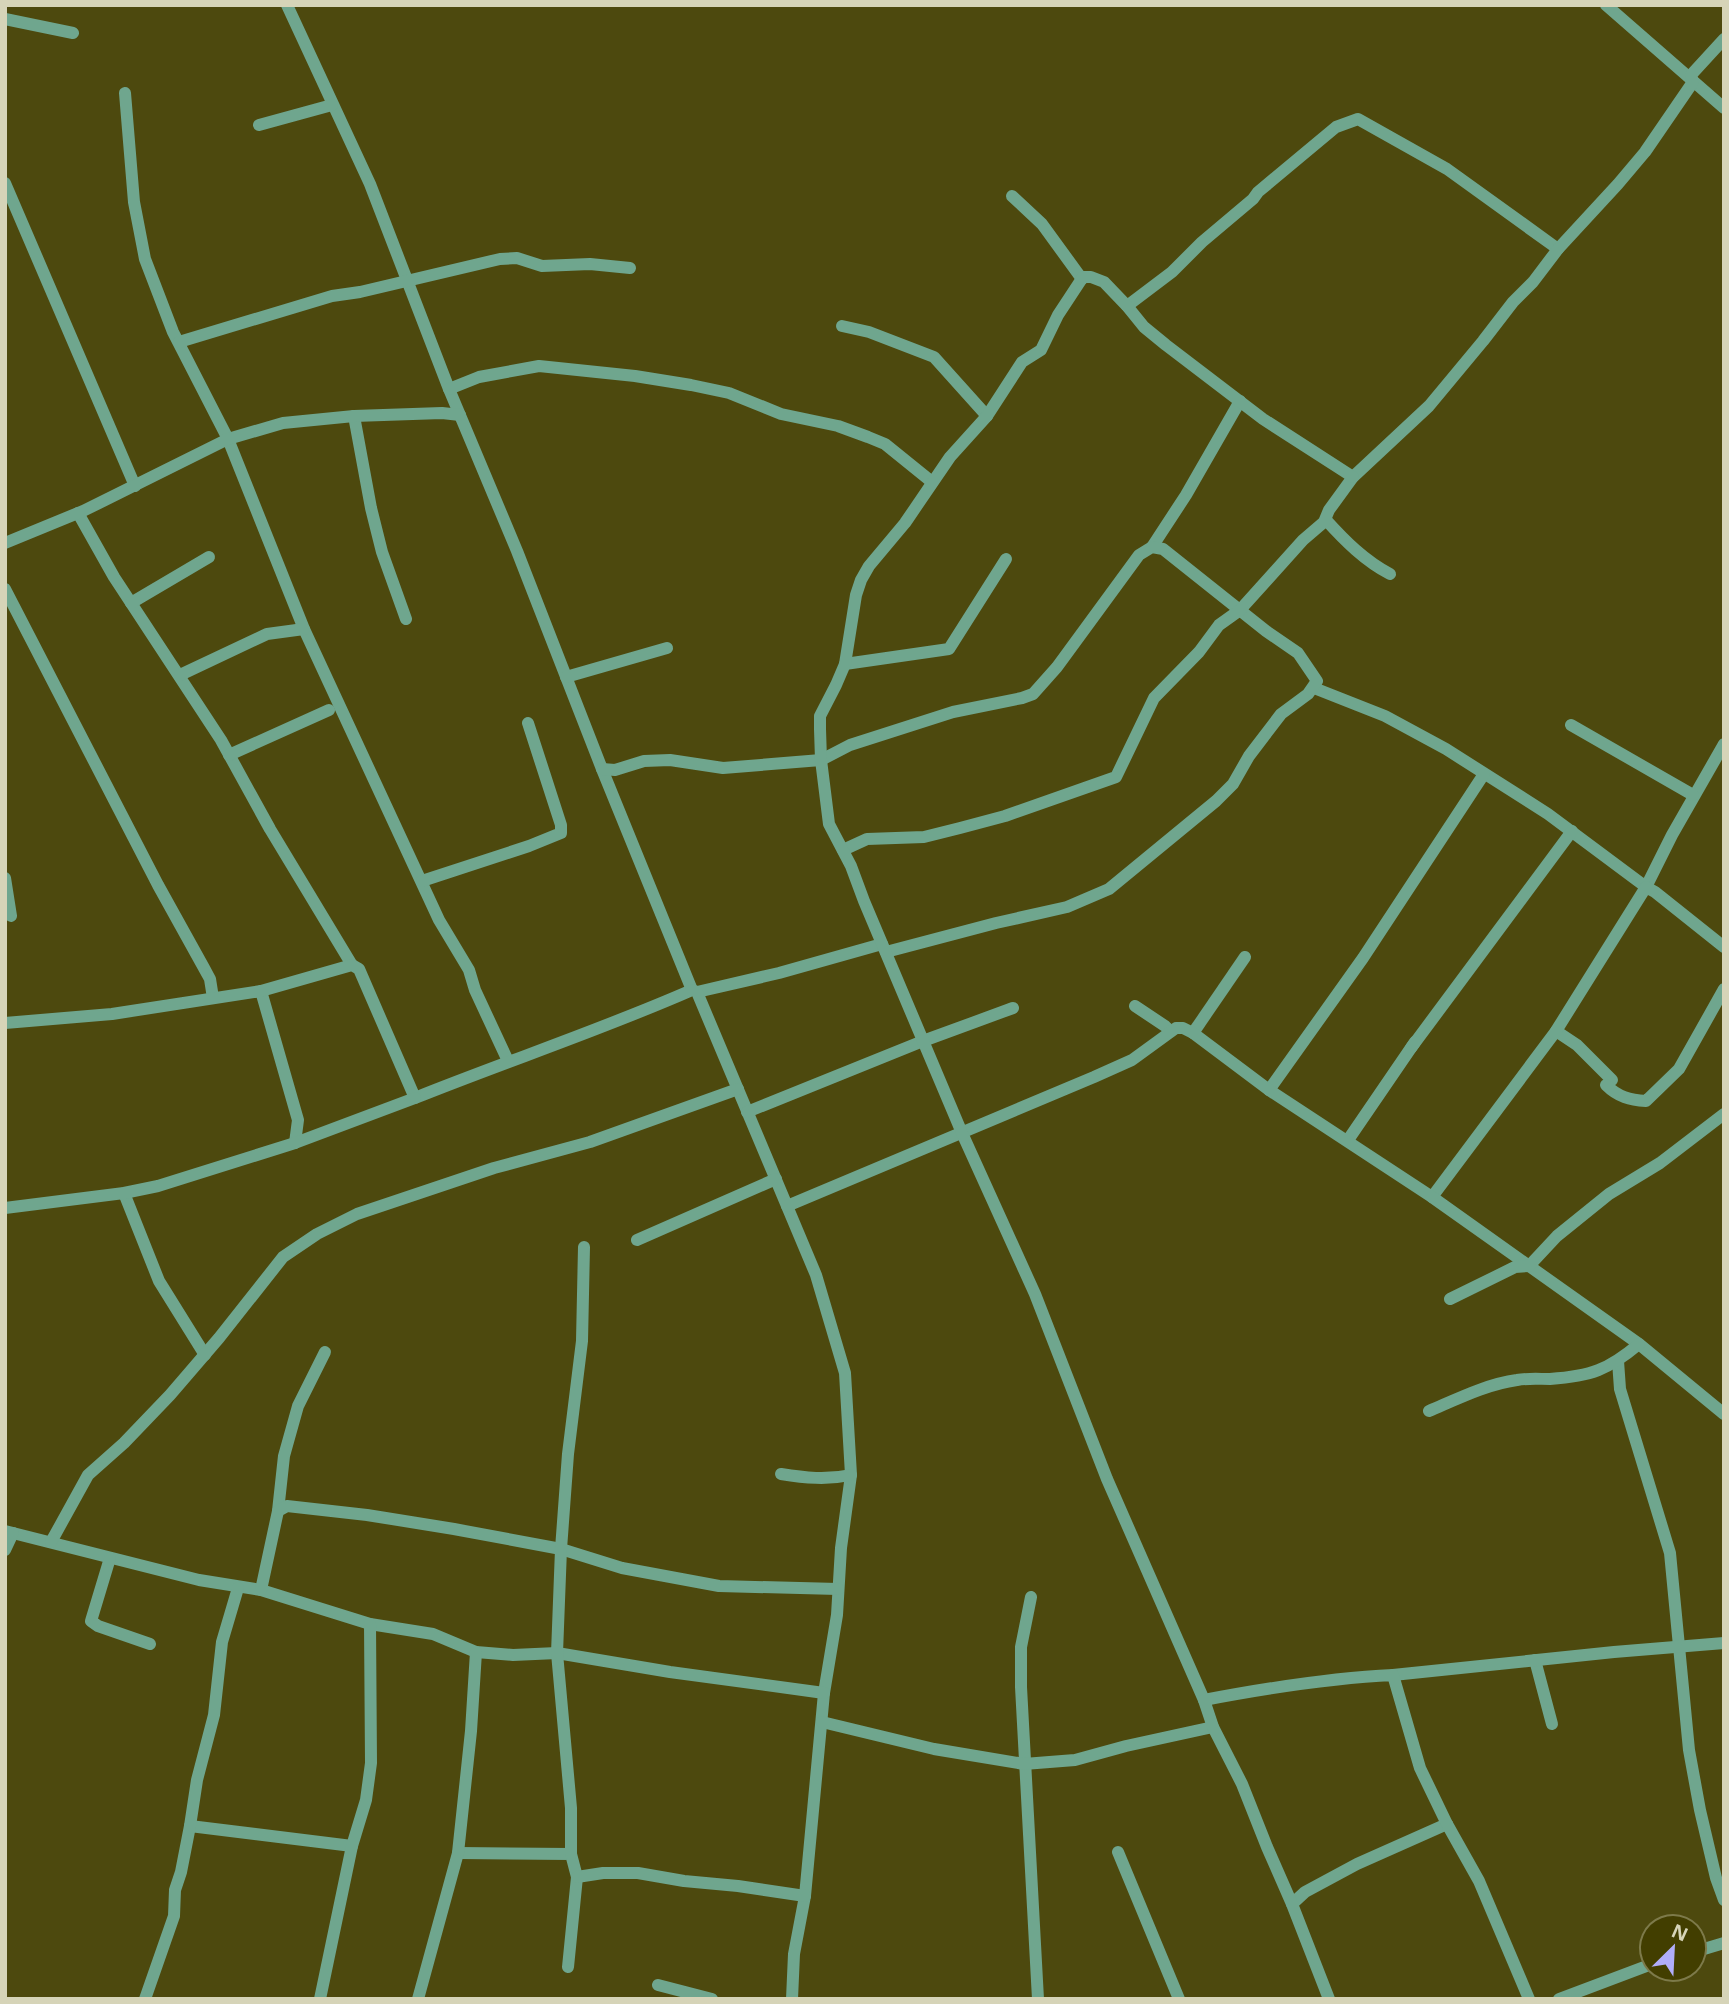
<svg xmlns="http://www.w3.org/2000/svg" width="1729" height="2004" font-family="'Open Sans',sans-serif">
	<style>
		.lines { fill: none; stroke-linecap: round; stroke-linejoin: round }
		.minor { stroke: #6fa68e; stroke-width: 12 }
	</style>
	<rect width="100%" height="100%" fill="#4d490e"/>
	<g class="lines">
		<!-- minor -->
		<g class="minor">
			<polyline points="287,5 370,184 449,389 517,551 602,769 692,990"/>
			<polyline points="1606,5 1724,108"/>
			<polyline points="5,19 73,33"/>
			<polyline points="125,93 134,202 145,259 173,332 228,439 304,629 439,920 469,970 475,990 508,1061"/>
			<polyline points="259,125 332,105"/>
			<polyline points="5,183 135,486"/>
			<polyline points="1012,196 1042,224 1082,279 1083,277"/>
			<polyline points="1127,306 1172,272 1202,242 1253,199 1258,192 1336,127 1358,119 1447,169 1558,249"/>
			<polyline points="842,326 869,332 934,357 987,416"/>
			<polyline points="179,342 332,296 360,292 500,259 517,258 542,266 590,264 630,268"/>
			<polyline points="449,389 479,377 539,366 635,376 691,385 729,393 781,414 838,426 868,437 885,444 932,482"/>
			<polyline points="354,416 371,508 382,552 406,619"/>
			<polyline points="78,513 114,577 221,740 270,829 352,965"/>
			<path d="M1326,520C1345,541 1365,561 1390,574"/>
			<polyline points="5,543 83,511 228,439 283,423 354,416 442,413 460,415"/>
			<polyline points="1152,547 1186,495 1240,401"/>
			<polyline points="5,589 158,885 204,968 210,979 213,998"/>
			<polyline points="131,603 209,557"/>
			<polyline points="845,664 949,649 1006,559"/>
			<polyline points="180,675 267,634 304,629"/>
			<polyline points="566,677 667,648"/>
			<polyline points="1314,688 1385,716 1446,749 1548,814 1646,887 1672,835 1724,744"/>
			<polyline points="1571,725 1693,795"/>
			<polyline points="229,755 329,710"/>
			<polyline points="602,769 615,770 644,761 670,760 723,768 821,760 850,745 953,712 1022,698 1033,694 1057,667 1139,555 1152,547 1163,549 1266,631 1298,653 1317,681 1308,694 1281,714 1249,756 1233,784 1216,801 1109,889 1067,907 996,923 886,952"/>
			<polyline points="843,850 867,839 924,837 960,828 1005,816 1116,777 1154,698 1199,652 1219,625 1240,610 1303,540 1324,522 1329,510 1353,477 1429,406 1483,341 1513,302 1533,282 1558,249 1618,184 1645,152 1693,82 1691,75 1724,39"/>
			<polyline points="5,878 11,916"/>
			<polyline points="422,881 529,846 561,833 561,825 528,723"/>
			<polyline points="261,991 298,1120 295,1143"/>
			<polyline points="697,992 779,973 882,944"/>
			<polyline points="1135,1006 1165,1026 1170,1031"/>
			<path d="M5,1023L112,1014L261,991L352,965L359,969L415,1098C507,1061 601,1030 692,990L697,992L816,1275L845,1373L851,1475L841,1548L837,1615L824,1693L805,1896L794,1954L792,1999"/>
			<polyline points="1556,1031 1577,1045 1612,1080"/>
			<polyline points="1193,1033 1245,957"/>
			<polyline points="1411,1048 1572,831"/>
			<path d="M1606,1085C1618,1097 1630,1100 1646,1101L1679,1069L1724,989"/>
			<polyline points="1269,1090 1363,958 1484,774"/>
			<polyline points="747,1112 923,1041 1013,1008"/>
			<polyline points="1348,1140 1415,1042"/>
			<polyline points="124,1193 159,1281 205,1355"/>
			<polyline points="1432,1197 1556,1031 1646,887 1655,892 1724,947"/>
			<polyline points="787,1206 1094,1077 1132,1060 1176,1028 1183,1028 1193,1033 1269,1090 1432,1197 1639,1344 1724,1414"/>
			<polyline points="5,1208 124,1193 158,1186 295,1143 415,1098"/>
			<polyline points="637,1240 776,1179"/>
			<polyline points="1450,1299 1515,1267 1529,1266 1557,1236 1609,1194 1660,1163 1724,1114"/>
			<polyline points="1618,1361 1620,1389 1670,1553 1689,1750 1700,1810 1716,1878 1724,1900"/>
			<path d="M1429,1411C1457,1399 1487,1384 1517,1380C1528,1378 1539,1379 1550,1379C1591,1376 1608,1370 1639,1344"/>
			<path d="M781,1474C805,1478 827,1480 851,1475"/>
			<polyline points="278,1511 284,1456 298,1406 325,1352"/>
			<polyline points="5,1531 199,1580 261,1590 370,1624 433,1634 476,1652 513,1655 557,1653 670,1672 824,1693"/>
			<polyline points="51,1542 88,1475 124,1443 170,1395 219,1338 283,1257 317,1234 357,1214 494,1168 590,1142 738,1089"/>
			<polyline points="5,1550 13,1533"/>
			<polyline points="110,1558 91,1621 98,1626 150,1644"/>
			<polyline points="261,1590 278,1511 287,1506 367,1515 454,1529 561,1549 622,1568 719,1586 838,1589"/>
			<polyline points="1031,1597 1021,1647 1021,1687 1038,1999"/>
			<polyline points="1535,1660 1552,1724"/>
			<polyline points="1393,1675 1614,1652 1724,1643"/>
			<polyline points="1204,1700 1107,1479 1035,1294 962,1133 864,901 851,866 829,824 821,760 820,729 820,716 836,685 845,664 856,595 861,580 869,566 905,523 950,457 987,416 1022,362 1041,350 1058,315 1083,277 1091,277 1104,282 1127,306 1144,327 1166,345 1263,419 1353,477"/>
			<polyline points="822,1722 934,1749 1024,1764 1075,1760 1126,1746 1213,1727"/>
			<polyline points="190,1826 352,1846"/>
			<polyline points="1118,1852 1179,1999"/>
			<polyline points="458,1853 571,1854 577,1877 568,1967"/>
			<polyline points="571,1854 571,1808 557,1653 561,1549 568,1454 582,1341 584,1247"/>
			<polyline points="577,1877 603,1873 638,1873 684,1881 738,1886 805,1896"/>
			<polyline points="1292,1904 1305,1892 1357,1864 1447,1824"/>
			<polyline points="1694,1952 1724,1943"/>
			<polyline points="658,1985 712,1999"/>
			<polyline points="145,1999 174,1916 175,1890 181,1872 190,1826 197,1780 214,1715 222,1642 238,1588"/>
			<polyline points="320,1999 352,1846 366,1800 371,1763 370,1624"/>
			<polyline points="418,1999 458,1853 471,1731 476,1652"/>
			<path d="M1329,1999L1292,1904L1267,1847L1242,1784L1213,1727L1204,1700C1267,1688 1329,1678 1393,1675L1420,1768L1447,1824L1479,1881L1529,1999"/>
			<polyline points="1559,1999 1652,1964"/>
		</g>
	</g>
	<!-- border -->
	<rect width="1729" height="2004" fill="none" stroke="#d6d4b8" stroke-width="14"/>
	<!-- north arrow -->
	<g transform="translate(1673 1948) rotate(24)"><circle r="33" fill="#423e00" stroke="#7d7a4a" stroke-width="2"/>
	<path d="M0-5L12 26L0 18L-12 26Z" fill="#b0adfa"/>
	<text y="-10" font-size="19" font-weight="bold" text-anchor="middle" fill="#d6d4b8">N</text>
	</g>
</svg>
